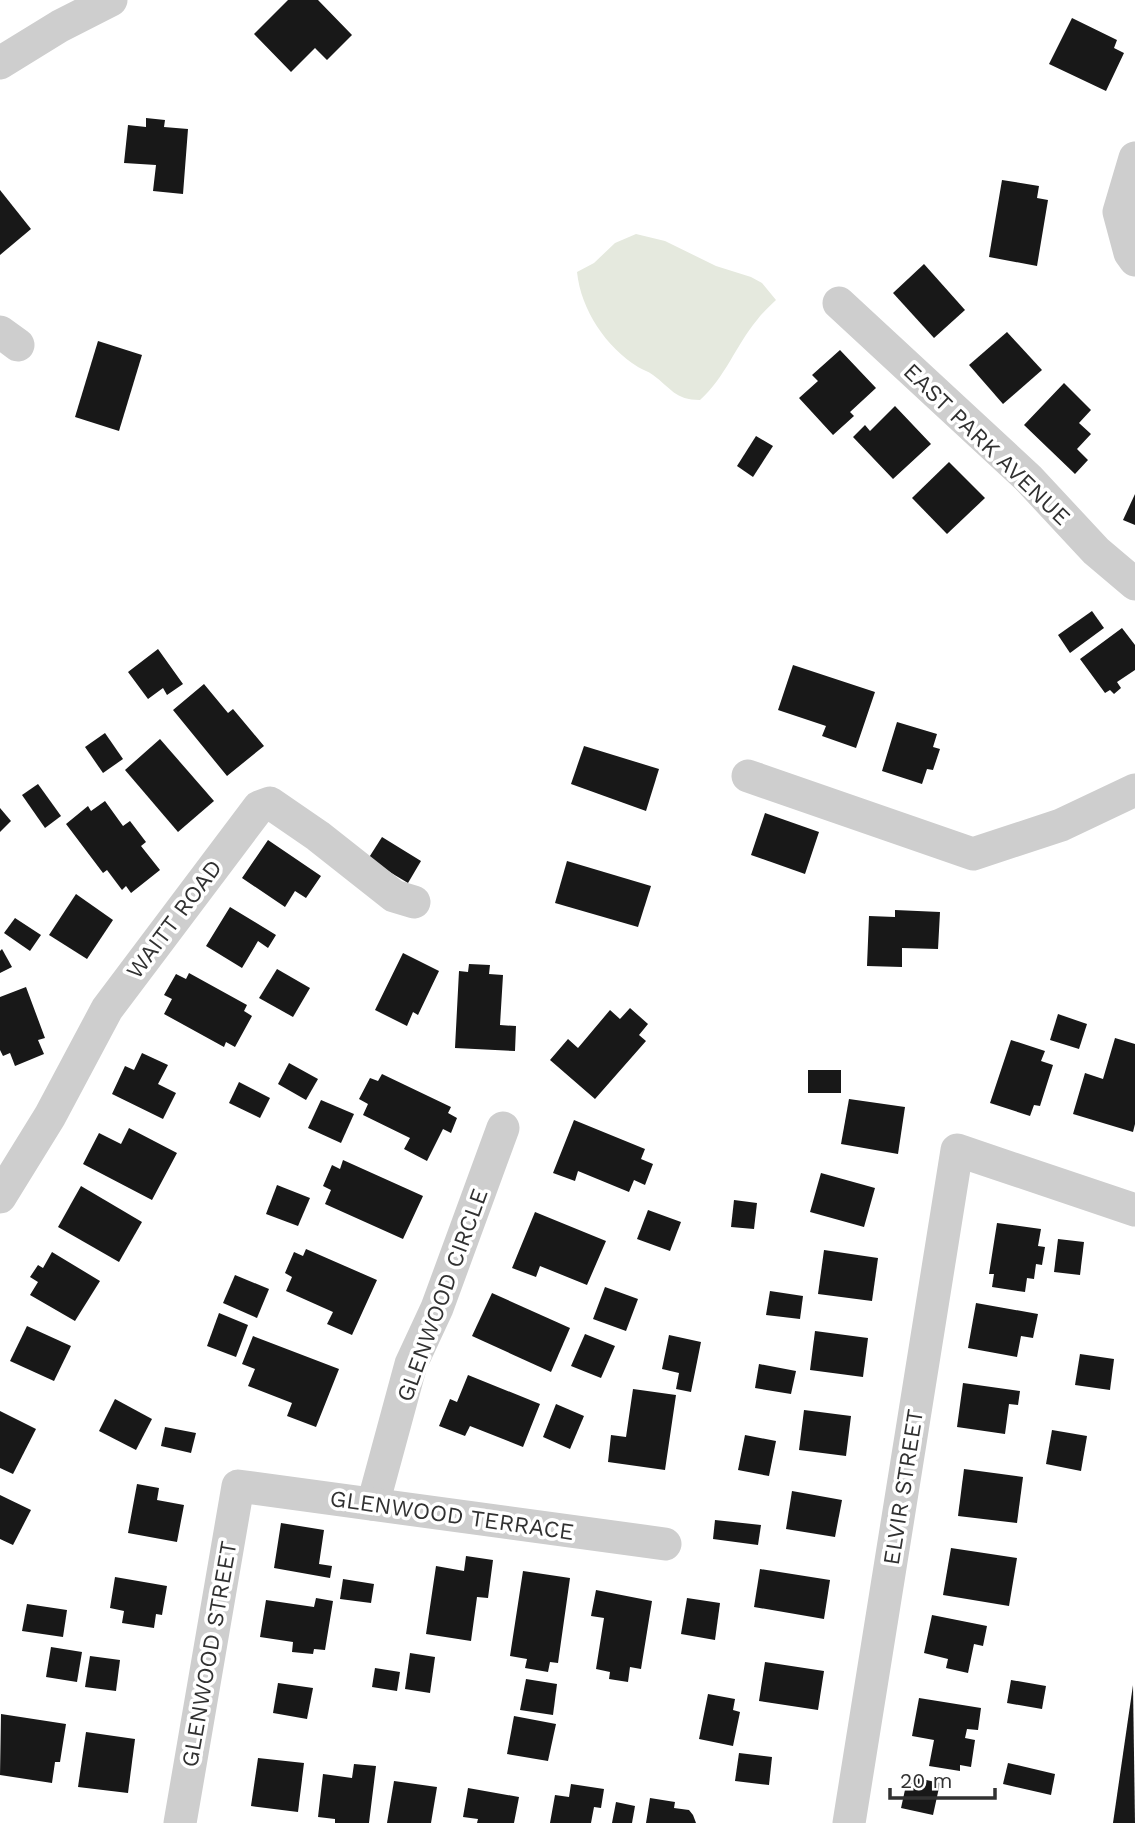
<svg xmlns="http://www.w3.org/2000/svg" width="1135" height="1823" font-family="'Work Sans',sans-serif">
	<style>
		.green { fill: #e5e9de }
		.building { fill: #181818 }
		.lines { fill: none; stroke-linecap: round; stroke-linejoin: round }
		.minor { stroke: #cecece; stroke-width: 33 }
		.labels { text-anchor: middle; stroke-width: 7; stroke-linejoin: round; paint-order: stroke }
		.street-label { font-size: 23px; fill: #313131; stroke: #fff }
	</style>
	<rect width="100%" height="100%" fill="#fff"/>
	<!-- green -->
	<path class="green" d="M636,234L665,241L716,266L751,277L762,283L776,300C769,307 762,313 757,320C736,345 725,378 700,400C675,400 671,388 653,375C648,371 643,370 638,367C606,347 581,310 577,272L594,263L615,243Z"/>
	<!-- building -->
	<g class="building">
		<polygon points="288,0 318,0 352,35 327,60 315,48 291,72 254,34"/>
		<polygon points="1072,18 1117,40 1114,48 1124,53 1106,91 1049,64"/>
		<polygon points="146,118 165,120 164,127 188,129 183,194 153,191 156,165 124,163 128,125 146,127"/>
		<polygon points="1002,180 1039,186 1037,198 1048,200 1037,266 989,257"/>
		<polygon points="0,190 31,229 0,255"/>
		<polygon points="924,264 965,310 934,338 893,293"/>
		<polygon points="1007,332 1042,370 1003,404 969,365"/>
		<polygon points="98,341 142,355 119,431 75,417"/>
		<polygon points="840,350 876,388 850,412 854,416 833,435 799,398 818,381 812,375"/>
		<polygon points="1064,383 1091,410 1079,423 1091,434 1077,449 1088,460 1075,474 1024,425"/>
		<polygon points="895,406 931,444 893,479 853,437 865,425 870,431"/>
		<polygon points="756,436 773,446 753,477 737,466"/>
		<polygon points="949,462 985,498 947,534 912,498"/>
		<polygon points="1135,494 1135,525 1123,520"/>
		<polygon points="1092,611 1104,628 1070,653 1058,635"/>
		<polygon points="1122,628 1135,645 1135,670 1117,682 1121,688 1114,694 1110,690 1105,693 1080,659"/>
		<polygon points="158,649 183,684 167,695 163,688 148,699 128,672"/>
		<polygon points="793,665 875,692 856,748 822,736 826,726 778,710"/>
		<polygon points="204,684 228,713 233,709 264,746 227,776 173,710"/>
		<polygon points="897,722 937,734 933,747 940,749 933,770 927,769 922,784 882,771"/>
		<polygon points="105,733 123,759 103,773 85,747"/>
		<polygon points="160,739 214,801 178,832 125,770"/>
		<polygon points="584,746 659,769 646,811 571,784"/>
		<polygon points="38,784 61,816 45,828 22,795"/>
		<polygon points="105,801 123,826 130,821 146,842 141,846 160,870 131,893 126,886 122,890 107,870 103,873 66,824 88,806 91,811"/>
		<polygon points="0,808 11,821 0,832"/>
		<polygon points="765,813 819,832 805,874 751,855"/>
		<polygon points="382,837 421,861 408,883 368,859"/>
		<polygon points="268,840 321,876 306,898 295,891 285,907 242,878"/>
		<polygon points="567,861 651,886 638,927 555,903"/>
		<polygon points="76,894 113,920 87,959 49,935"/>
		<polygon points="230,907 276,935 268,948 258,941 242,968 206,946"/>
		<polygon points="895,910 940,912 938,949 902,948 902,967 867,966 869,916 895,917"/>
		<polygon points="15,918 41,935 30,951 4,933"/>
		<polygon points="2,949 12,967 0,973 0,951"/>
		<polygon points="403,953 439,971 418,1015 413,1012 407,1026 375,1010"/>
		<polygon points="469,964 490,965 489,974 503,975 500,1025 516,1026 515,1051 455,1048 459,971 468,972"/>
		<polygon points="277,969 310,988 293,1017 259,998"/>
		<polygon points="189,973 247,1005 244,1011 252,1016 235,1047 226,1042 224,1047 164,1014 172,999 164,995 176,974 186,979"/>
		<polygon points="26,987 45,1038 38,1040 44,1054 15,1066 10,1053 3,1056 0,1050 0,997"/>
		<polygon points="630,1008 648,1024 639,1035 646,1041 595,1099 550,1060 568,1039 578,1048 610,1010 620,1019"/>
		<polygon points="1058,1014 1087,1024 1079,1049 1050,1040"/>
		<polygon points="1115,1038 1135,1044 1135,1124 1133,1132 1073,1114 1085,1073 1103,1079"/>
		<polygon points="1011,1040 1045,1051 1041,1061 1053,1065 1040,1106 1034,1105 1030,1116 990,1103"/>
		<polygon points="142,1053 168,1065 158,1084 176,1093 163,1119 112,1094 125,1066 134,1070"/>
		<polygon points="289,1063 318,1079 306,1100 278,1084"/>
		<rect x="808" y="1070" width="33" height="23"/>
		<polygon points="382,1074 451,1107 448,1113 457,1118 451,1133 443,1129 427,1161 404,1149 410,1138 363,1115 368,1104 359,1099 370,1078 378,1081"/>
		<polygon points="239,1082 270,1098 260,1118 229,1103"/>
		<polygon points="849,1099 905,1107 898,1154 841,1144"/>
		<polygon points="321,1100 354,1114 341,1143 308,1128"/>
		<polygon points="574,1120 645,1149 641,1159 653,1164 645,1185 634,1180 629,1192 578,1171 575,1181 553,1173"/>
		<polygon points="129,1128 177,1153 152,1200 83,1164 99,1133 121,1144"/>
		<polygon points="343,1160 423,1196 403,1239 325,1204 331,1190 323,1186 332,1165 340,1169"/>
		<polygon points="821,1173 875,1188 864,1227 810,1212"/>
		<polygon points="277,1185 310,1198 298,1226 266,1214"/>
		<polygon points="81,1186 142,1222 119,1262 58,1227"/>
		<polygon points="734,1200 757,1203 754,1229 731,1227"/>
		<polygon points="648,1210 681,1222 670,1251 637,1239"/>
		<polygon points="535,1212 606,1241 587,1285 540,1266 536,1277 512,1268"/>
		<polygon points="997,1223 1041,1229 1038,1246 1045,1247 1042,1265 1036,1264 1034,1279 1027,1278 1025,1292 992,1287 994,1274 989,1274"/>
		<polygon points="1058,1239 1084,1242 1080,1275 1054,1272"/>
		<polygon points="306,1249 377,1280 352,1335 327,1324 333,1312 286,1291 292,1277 285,1273 294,1252 303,1256"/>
		<polygon points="824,1250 878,1258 872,1301 818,1294"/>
		<polygon points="52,1252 100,1281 75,1321 30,1295 38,1282 30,1277 38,1265 43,1268"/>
		<polygon points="235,1275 269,1289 257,1318 223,1303"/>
		<polygon points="605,1287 638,1299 626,1331 593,1319"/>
		<polygon points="770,1291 803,1296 800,1319 766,1315"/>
		<polygon points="492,1293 570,1328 551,1372 472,1336"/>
		<polygon points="976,1303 1038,1314 1033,1338 1021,1336 1017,1357 968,1348"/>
		<polygon points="219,1313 248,1325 236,1357 207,1346"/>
		<polygon points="27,1326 71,1346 54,1381 10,1361"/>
		<polygon points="815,1331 868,1338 863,1377 810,1370"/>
		<polygon points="585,1334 615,1346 601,1378 571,1366"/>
		<polygon points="669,1335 701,1342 691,1392 676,1389 679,1373 662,1369"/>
		<polygon points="253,1336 339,1369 316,1427 287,1416 292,1403 248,1386 255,1369 242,1364"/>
		<polygon points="1080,1354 1114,1359 1110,1390 1075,1385"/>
		<polygon points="759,1364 796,1371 791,1394 755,1388"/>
		<polygon points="468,1375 540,1404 523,1447 470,1426 465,1436 439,1426 450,1399 457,1402"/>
		<polygon points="963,1383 1020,1391 1018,1405 1009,1404 1005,1434 957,1427"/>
		<polygon points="633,1389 676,1395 665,1470 608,1462 611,1435 626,1437"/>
		<polygon points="115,1399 152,1419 136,1450 99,1431"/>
		<polygon points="556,1404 584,1416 570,1449 543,1437"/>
		<polygon points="804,1410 851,1416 846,1456 799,1450"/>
		<polygon points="0,1411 36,1429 13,1474 0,1468"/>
		<polygon points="165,1427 196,1433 191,1453 161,1446"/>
		<polygon points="1052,1430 1087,1436 1081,1471 1046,1464"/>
		<polygon points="745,1435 776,1441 769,1476 738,1470"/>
		<polygon points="964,1469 1023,1477 1017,1523 958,1516"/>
		<polygon points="137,1484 159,1488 157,1500 184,1505 177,1542 128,1533"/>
		<polygon points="792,1491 842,1500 835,1537 786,1529"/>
		<polygon points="0,1495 31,1510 13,1545 0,1539"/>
		<polygon points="715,1520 761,1525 758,1545 713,1539"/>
		<polygon points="281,1523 324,1530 319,1564 332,1566 330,1578 274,1568"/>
		<polygon points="951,1548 1017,1558 1009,1606 943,1595"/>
		<polygon points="466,1556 493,1560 488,1598 477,1597 471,1641 426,1634 436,1566 464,1571"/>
		<polygon points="760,1569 830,1580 824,1619 754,1607"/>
		<polygon points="523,1571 570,1578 558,1663 550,1662 548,1672 525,1668 527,1659 510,1656"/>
		<polygon points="115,1577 167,1586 162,1615 156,1614 154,1628 122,1623 124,1611 110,1608"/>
		<polygon points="343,1579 374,1584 371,1603 340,1599"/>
		<polygon points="596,1590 652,1601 641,1669 630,1667 628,1682 609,1679 610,1672 596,1669 604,1618 591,1616"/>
		<polygon points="316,1598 333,1601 325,1650 314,1649 313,1654 292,1652 293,1642 260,1637 266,1600 314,1607"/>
		<polygon points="687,1598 720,1603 715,1640 681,1634"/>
		<polygon points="27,1604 67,1610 63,1637 22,1631"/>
		<polygon points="932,1615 987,1626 983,1646 974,1644 968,1673 946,1668 948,1659 924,1653"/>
		<polygon points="51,1647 82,1652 77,1682 46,1677"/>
		<polygon points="410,1653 435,1657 430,1693 405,1689"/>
		<polygon points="90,1656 120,1660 116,1691 85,1687"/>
		<polygon points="765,1662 824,1671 818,1710 759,1701"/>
		<polygon points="375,1668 400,1672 397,1691 372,1687"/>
		<polygon points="526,1679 557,1684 553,1715 520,1710"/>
		<polygon points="1011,1680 1046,1686 1042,1709 1007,1703"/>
		<polygon points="278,1683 313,1688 307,1719 273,1713"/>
		<polygon points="1133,1685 1135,1823 1113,1823"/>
		<polygon points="708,1694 735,1699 733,1710 740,1712 733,1746 699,1739"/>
		<polygon points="919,1698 981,1708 978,1730 967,1729 965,1738 975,1740 971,1767 960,1765 960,1771 929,1766 934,1740 912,1736"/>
		<polygon points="1,1714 66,1724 60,1762 55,1762 52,1783 0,1775"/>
		<polygon points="514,1716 556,1724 548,1761 507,1754"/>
		<polygon points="86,1732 135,1739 128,1793 78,1787"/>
		<polygon points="739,1753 772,1757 769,1785 735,1781"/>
		<polygon points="258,1758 304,1763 298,1812 251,1806"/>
		<polygon points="1008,1763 1055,1774 1051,1795 1003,1784"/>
		<polygon points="354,1764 376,1766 369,1823 335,1823 335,1819 318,1817 323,1774 352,1778"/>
		<polygon points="908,1776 940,1783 933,1815 901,1808"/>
		<polygon points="394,1781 437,1787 431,1823 387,1823"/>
		<polygon points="571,1784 604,1789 601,1808 594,1807 591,1823 550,1823 555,1795 569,1797"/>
		<polygon points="468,1788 519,1797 514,1823 477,1823 478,1819 463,1817"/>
		<polygon points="650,1798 675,1802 674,1808 689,1810 693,1815 696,1823 646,1823"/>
		<polygon points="616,1802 635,1806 632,1823 612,1823"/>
	</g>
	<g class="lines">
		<!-- minor -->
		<g class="minor">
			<polyline points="0,63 60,26 111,0"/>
			<polyline points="1135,158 1119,212 1130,253 1135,260"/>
			<polyline points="839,303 1028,478 1096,551 1135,584"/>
			<polyline points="0,332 18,345"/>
			<polyline points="748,776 973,854 1061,825 1135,790"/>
			<polyline points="0,1197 50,1116 107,1009 259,807 270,803 318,836 394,896 414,902"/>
			<polyline points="373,1504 411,1364 437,1308 503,1128"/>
			<polyline points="180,1823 238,1486 665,1544"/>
			<polyline points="849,1823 957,1150 1135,1210"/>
		</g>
	</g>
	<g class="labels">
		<!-- street labels -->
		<g class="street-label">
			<text transform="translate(987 444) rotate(44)" y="8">EAST PARK AVENUE</text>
			<text transform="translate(174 919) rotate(-53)" y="8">WAITT ROAD</text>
			<text transform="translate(442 1295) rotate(-70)" y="8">GLENWOOD CIRCLE</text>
			<text transform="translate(903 1487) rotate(-81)" y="8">ELVIR STREET</text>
			<text transform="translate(452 1515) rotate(8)" y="8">GLENWOOD TERRACE</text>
			<text transform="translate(209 1654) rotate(-80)" y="8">GLENWOOD STREET</text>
		</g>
	</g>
	<!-- scale -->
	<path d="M890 1788v10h105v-10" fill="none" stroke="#313131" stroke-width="3.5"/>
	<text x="900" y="1788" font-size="21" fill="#313131" stroke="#ffffff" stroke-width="5" paint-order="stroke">20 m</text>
</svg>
